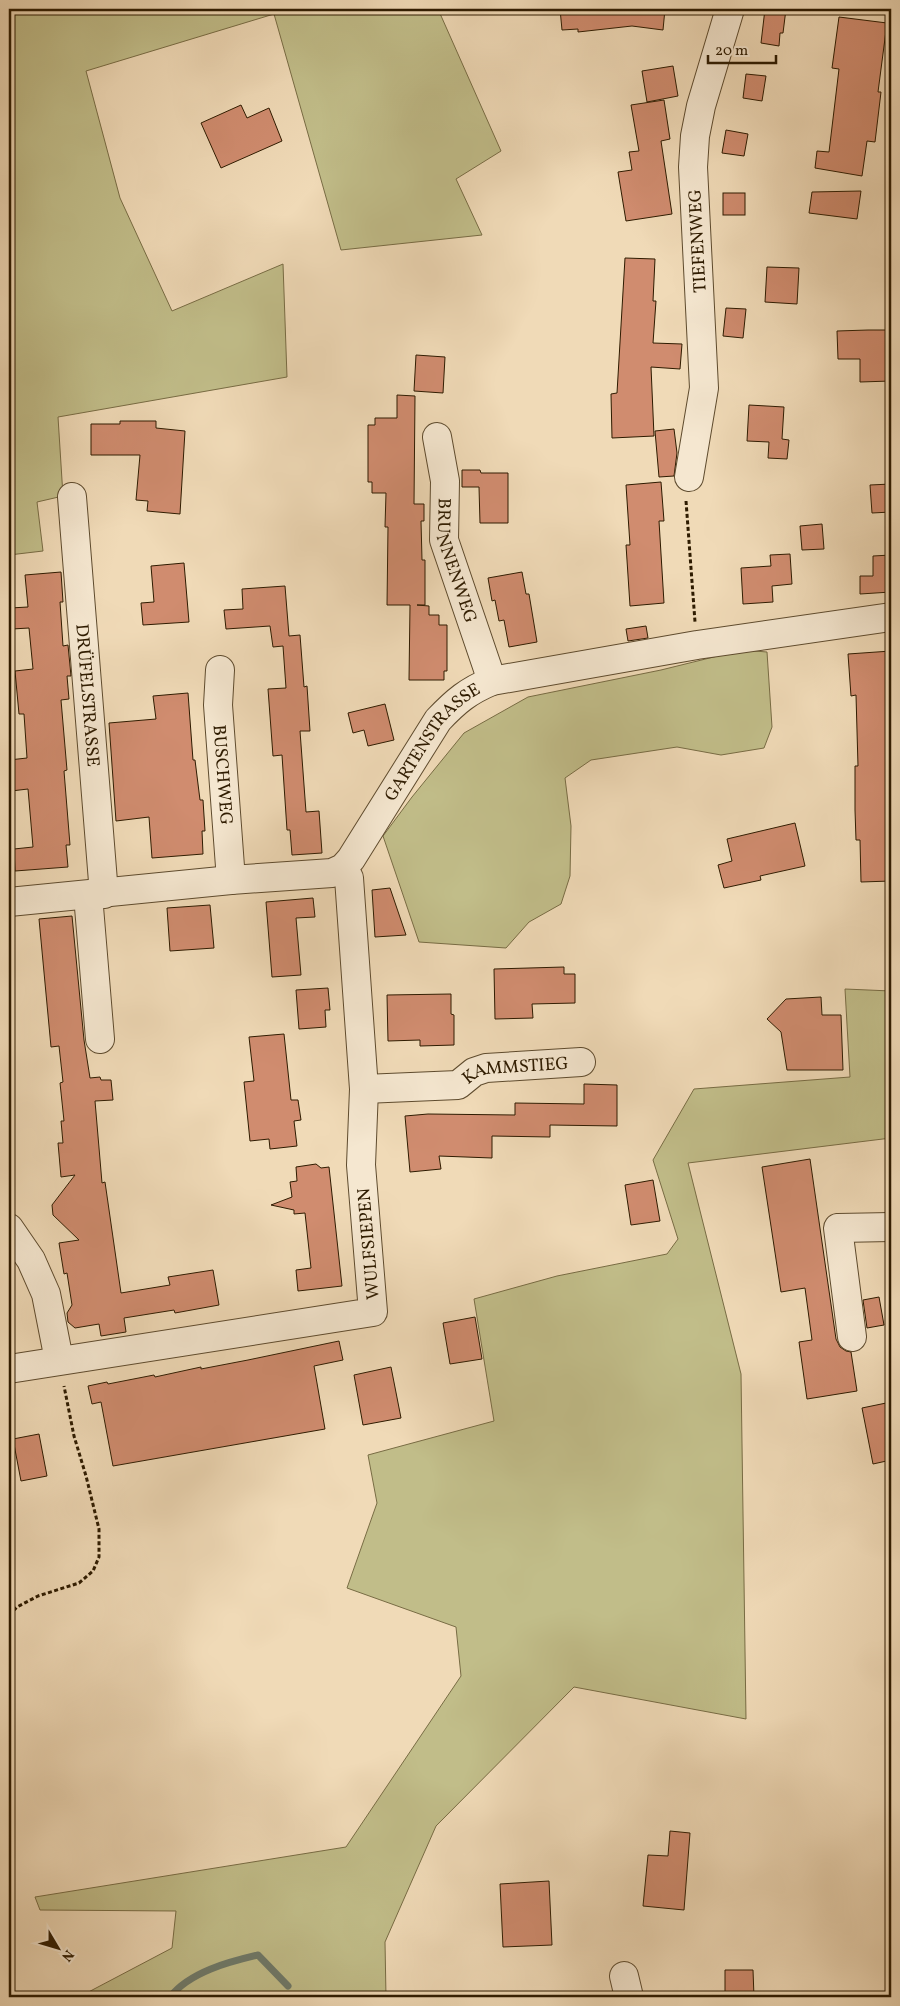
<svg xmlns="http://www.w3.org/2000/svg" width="900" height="2006" font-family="Vollkorn,serif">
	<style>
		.green { fill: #c1bd89; stroke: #786c44 }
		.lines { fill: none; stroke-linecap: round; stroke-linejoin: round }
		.stream { stroke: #6f7a6a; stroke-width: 7 }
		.building { fill: #d08c6f; stroke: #2e1b00 }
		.minor-casing { stroke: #5e4b2e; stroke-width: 30 }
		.path { stroke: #2e1b00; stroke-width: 3; stroke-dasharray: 4 2.5; stroke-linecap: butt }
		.minor { stroke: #f5e7d0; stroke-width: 28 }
		.labels { text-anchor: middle; stroke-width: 4; stroke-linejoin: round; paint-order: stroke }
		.street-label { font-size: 18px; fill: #2e1b00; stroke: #f5e7d0 }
	</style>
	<rect width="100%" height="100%" fill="#f0dab7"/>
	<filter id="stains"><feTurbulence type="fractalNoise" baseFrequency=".004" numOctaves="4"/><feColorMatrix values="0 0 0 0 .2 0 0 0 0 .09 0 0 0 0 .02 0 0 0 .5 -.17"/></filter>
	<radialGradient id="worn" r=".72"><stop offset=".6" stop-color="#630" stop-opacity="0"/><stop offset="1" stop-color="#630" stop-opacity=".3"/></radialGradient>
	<!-- green -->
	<g class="green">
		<polygon points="9,9 438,9 501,151 456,179 482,235 341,250 274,14 86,71 120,198 172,311 283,264 287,377 58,417 63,496 37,502 43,551 9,555"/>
		<polygon points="742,650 767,652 772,727 764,748 721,755 677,747 591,760 565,778 571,826 570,876 561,904 529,922 506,948 419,942 383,836 412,797 464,733 528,697 661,670"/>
		<polygon points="845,989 891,991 891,1138 688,1163 741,1374 746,1719 574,1687 436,1826 385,1942 386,1997 79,1997 172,1948 176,1911 40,1910 35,1897 346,1847 461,1676 456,1627 347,1588 377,1503 368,1455 494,1421 474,1299 557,1276 667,1254 678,1239 653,1160 694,1089 850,1077"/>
	</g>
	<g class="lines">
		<!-- stream -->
		<path class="stream" d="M170,1997C190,1972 228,1962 258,1955L288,1986"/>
	</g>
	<!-- building -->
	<g class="building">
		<polygon points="560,9 665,9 663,30 632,26 578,32 578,29 562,30"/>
		<polygon points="765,9 786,9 783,33 780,33 779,46 761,43"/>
		<polygon points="839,17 887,23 878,92 881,92 875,142 867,141 862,176 815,168 817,151 829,152 839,69 832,68"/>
		<polygon points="673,66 678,96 647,102 642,71"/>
		<polygon points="746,74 766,76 762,101 743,98"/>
		<polygon points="664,100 670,139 661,141 672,214 626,221 618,172 632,170 629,152 639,151 631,105"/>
		<polygon points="241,105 247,118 269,108 282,141 221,168 201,123"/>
		<polygon points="726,130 748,134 744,156 722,153"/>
		<polygon points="861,191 857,219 809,213 812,192"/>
		<rect x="723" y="193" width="22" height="22"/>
		<polygon points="625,258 655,259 653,301 656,301 653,343 682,344 680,369 651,367 654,436 612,438 611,394 617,393"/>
		<polygon points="767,267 799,268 797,304 765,302"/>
		<polygon points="726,308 746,309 743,338 723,336"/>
		<polygon points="868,330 891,330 891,381 860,382 860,359 838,359 837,331"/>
		<polygon points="416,355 445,357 443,393 414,391"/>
		<polygon points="397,395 415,396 414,504 424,504 424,521 421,521 422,560 425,560 425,605 417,605 429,606 429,615 439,615 439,625 447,625 447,671 444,671 444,680 409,680 410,605 387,605 388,527 385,527 386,493 372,493 372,482 368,482 368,425 375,425 375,418 397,418"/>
		<polygon points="749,405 784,407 782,439 789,440 787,459 768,458 769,442 747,441"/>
		<polygon points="120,421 156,421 156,428 185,431 180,514 147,511 148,501 136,500 140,455 91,455 91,424 120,424"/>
		<polygon points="674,429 677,453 674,476 659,477 655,431"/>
		<polygon points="462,470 480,470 481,473 508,473 508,523 480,523 479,487 462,487"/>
		<polygon points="661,482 664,521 659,521 664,603 630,606 626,545 630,545 626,485"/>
		<polygon points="891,484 891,512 872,513 870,485"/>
		<polygon points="822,524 824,549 802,550 800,526"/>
		<polygon points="790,554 792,584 772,586 773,602 743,604 741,568 771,566 770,555"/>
		<polygon points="891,555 891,592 860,594 860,576 873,576 873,556"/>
		<polygon points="184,563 189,622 143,625 141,603 154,602 151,566"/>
		<polygon points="61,572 63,602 60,602 63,646 68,645 71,676 67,676 69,699 61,700 67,770 64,771 70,845 66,845 68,867 15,871 14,849 33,847 28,789 11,791 9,760 27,758 24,714 19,714 15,671 33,669 29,628 12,629 10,608 28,607 25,575"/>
		<polygon points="522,572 526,594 529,594 537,642 509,647 504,620 499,621 495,600 492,601 488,578"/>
		<polygon points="285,586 289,636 300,635 304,687 307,686 310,731 300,731 306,812 319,811 322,853 292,855 290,830 287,830 282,755 273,756 268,689 286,688 283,646 273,647 270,626 226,629 224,610 243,609 242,589"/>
		<polygon points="646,626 648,638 628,641 626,629"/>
		<polygon points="891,651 891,881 861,882 860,840 856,840 855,810 855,766 858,766 856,695 851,696 848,654"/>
		<polygon points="188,693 193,760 195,760 200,800 203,800 205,831 202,831 203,854 152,858 149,817 116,821 109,723 156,719 153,696"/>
		<polygon points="385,704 394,740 368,746 364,730 353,733 348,713"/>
		<polygon points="795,823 805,866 760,876 761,880 724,888 718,865 732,861 727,839"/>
		<polygon points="390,888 406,935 375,937 372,890"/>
		<polygon points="313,898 315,917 296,918 301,975 272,977 266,902"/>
		<polygon points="210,905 214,948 170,951 167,908"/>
		<polygon points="72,916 84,1040 90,1078 100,1077 101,1080 111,1080 113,1100 95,1101 102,1183 105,1182 121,1293 170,1285 168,1277 213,1270 219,1305 175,1313 174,1310 124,1318 126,1332 101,1336 99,1324 75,1328 68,1322 67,1313 72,1305 67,1273 64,1274 59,1243 79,1240 53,1215 52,1205 75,1175 61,1177 58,1143 63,1143 61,1121 64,1121 60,1083 63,1082 59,1046 51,1047 39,919"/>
		<polygon points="564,967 564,974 575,974 575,1003 532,1004 533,1018 495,1019 494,969"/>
		<polygon points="328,988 330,1010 325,1010 326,1027 299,1029 296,990"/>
		<polygon points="451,994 451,1014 454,1015 454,1045 420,1046 420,1040 388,1041 387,995"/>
		<polygon points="821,997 822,1015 841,1015 843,1070 787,1070 781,1032 767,1019 786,999"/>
		<polygon points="284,1034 291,1100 298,1100 301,1120 294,1121 297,1146 270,1149 269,1139 250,1141 244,1082 254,1081 249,1037"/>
		<polygon points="584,1084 617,1085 617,1126 550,1125 550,1137 492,1136 492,1158 439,1156 441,1169 410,1172 405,1116 428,1114 515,1115 515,1103 584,1104"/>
		<polygon points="810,1159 836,1339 840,1347 846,1351 851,1352 857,1391 807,1399 799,1342 812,1340 805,1288 781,1292 762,1167"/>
		<polygon points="316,1164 321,1168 329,1167 342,1286 298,1291 296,1270 311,1268 305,1213 294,1214 294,1210 271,1205 292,1197 290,1182 297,1181 296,1167"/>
		<polygon points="653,1180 660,1221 631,1225 625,1185"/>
		<polygon points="879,1297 884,1325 867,1328 863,1300"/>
		<polygon points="475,1317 482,1359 450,1364 443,1323"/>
		<polygon points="339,1341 343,1360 314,1366 325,1429 113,1466 101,1402 92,1404 88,1386 107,1382 108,1384 154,1375 155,1377 201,1367 201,1369 248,1360"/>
		<polygon points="391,1367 401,1418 363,1425 354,1375"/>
		<polygon points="891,1402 891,1460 873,1464 862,1408"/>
		<polygon points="39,1434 47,1476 21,1481 13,1439"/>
		<polygon points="670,1831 690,1833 684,1910 643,1906 648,1855 668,1856"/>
		<polygon points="549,1881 552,1945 503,1947 500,1884"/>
		<polygon points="725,1970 753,1970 754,1997 725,1997"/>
	</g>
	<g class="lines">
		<!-- minor casing -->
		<g class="minor-casing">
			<g id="minor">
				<path id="s1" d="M437,437L445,481L444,540L492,681"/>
				<polyline points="689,477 704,388 693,167 695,136 701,106 730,9"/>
				<path id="s2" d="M72,497L104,894"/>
				<path id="s3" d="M220,670L218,705L231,880"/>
				<polyline points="88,895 100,1039"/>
				<path id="s4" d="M9,902L231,880L332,873L343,868L351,859L438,720C456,701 468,691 492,681L697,645L891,617"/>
				<path id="s5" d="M364,1089L458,1085L474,1072L486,1068L581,1062"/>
				<polyline points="9,1228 31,1260 46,1294 59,1360"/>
				<polyline points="852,1337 838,1228 891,1227"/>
				<polyline points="9,1369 373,1312 361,1165 364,1089 349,878 343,868"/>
				<polyline points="624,1976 629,1997"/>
			</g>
		</g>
		<!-- path -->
		<g class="path">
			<polyline points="686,501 695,622"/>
			<polyline points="9,1615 17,1607 38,1596 79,1583 93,1571 99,1557 99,1529 86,1476 74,1436 64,1386"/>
		</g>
		<!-- minor -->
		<use href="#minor" class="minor"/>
	</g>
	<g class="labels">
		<!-- street labels -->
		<g class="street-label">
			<text transform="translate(697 241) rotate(-93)" y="6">TIEFENWEG</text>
			<text dy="6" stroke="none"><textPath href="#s1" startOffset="126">BRUNNENWEG</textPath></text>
			<text dy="6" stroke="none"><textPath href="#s2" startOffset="199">DRÜFELSTRASSE</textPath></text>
			<text dy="6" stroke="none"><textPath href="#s4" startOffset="492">GARTENSTRASSE</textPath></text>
			<text dy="6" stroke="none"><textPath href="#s3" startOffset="105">BUSCHWEG</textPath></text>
			<text dy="6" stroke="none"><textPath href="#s5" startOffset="156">KAMMSTIEG</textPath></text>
			<text transform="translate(368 1244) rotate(-95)" y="6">WULFSIEPEN</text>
		</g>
	</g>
	<!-- margin -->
	<rect width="900" height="2006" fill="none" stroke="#f0dab7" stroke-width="30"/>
	<rect x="10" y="10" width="880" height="1986" fill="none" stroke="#2e1b00" stroke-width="2.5"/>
	<rect x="15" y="15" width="870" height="1976" fill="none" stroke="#2e1b00"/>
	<!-- north arrow -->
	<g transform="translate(58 1948) rotate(128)" stroke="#f5e7d0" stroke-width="4" paint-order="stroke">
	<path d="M0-4L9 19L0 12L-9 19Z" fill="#2e1b00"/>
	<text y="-8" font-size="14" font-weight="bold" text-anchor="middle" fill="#2e1b00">N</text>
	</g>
	<!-- scale -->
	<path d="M708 55v8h68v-8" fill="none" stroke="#2e1b00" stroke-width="2.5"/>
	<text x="715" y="55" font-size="15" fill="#2e1b00" stroke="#f5e7d0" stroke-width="4" paint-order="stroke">20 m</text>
	<rect width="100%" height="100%" filter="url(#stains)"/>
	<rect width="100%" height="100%" fill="url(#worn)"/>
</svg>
